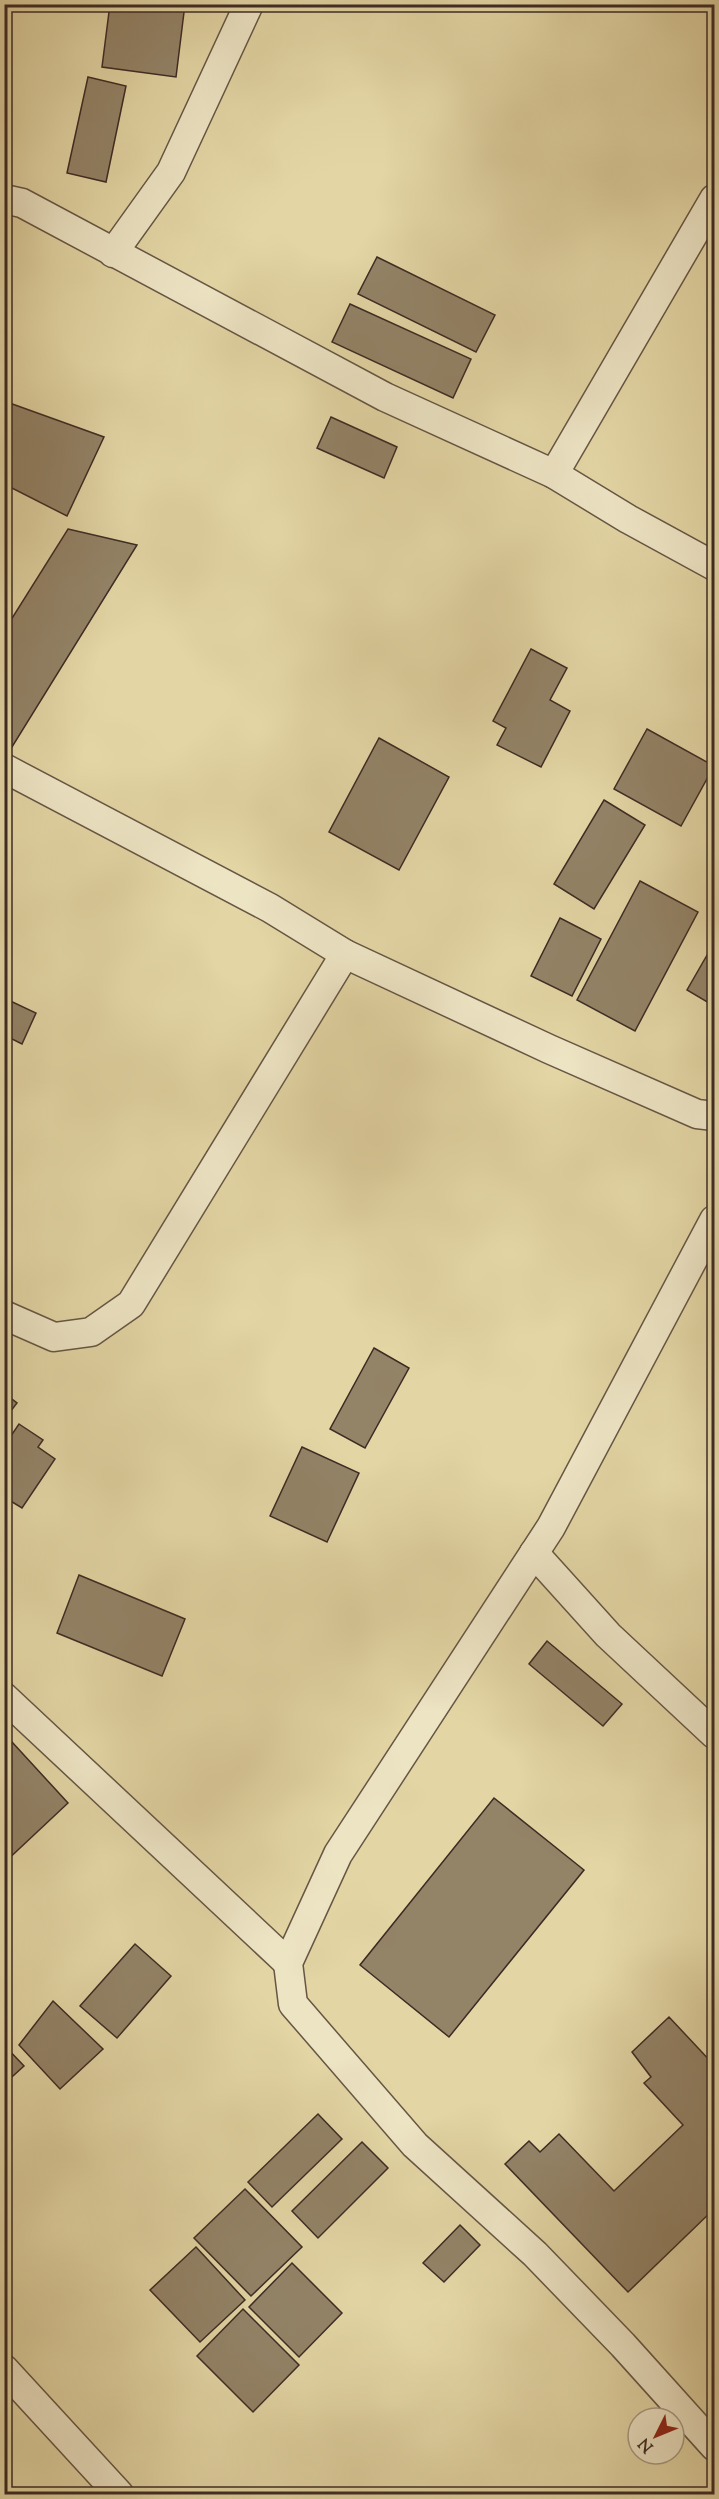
<svg xmlns="http://www.w3.org/2000/svg" width="719" height="2499" font-family="'Sorts Mill Goudy',serif">
	<style>
		.building { fill: #938367; stroke: #3d2b24; stroke-width: 1.5 }
		.lines { fill: none; stroke-linecap: round; stroke-linejoin: round }
		.street-casing { stroke: #665644; stroke-width: 31 }
		.street { stroke: #ede4c4; stroke-width: 28 }
	</style>
	<rect width="100%" height="100%" fill="#e3d5a4"/>
	<filter id="stains"><feTurbulence type="fractalNoise" baseFrequency=".00333" numOctaves="4"/><feColorMatrix values="0 0 0 0 .2 0 0 0 0 .09 0 0 0 0 .02 0 0 0 .5 -.17"/></filter>
	<radialGradient id="worn" r=".72"><stop offset=".6" stop-color="#630" stop-opacity="0"/><stop offset="1" stop-color="#630" stop-opacity=".3"/></radialGradient>
	<!-- building -->
	<g class="building">
		<polygon points="110,4 185,4 176,77 102,67"/>
		<polygon points="88,77 126,86 106,182 67,173"/>
		<polygon points="377,257 495,315 476,352 358,294"/>
		<polygon points="350,304 471,359 453,398 332,342"/>
		<polygon points="4,401 104,437 67,516 4,484"/>
		<polygon points="331,417 397,447 384,478 317,448"/>
		<polygon points="68,529 137,545 12,747 4,742 4,631"/>
		<polygon points="531,649 567,668 550,700 570,711 541,767 497,745 506,728 493,721"/>
		<polygon points="647,729 714,766 681,826 614,789"/>
		<polygon points="379,738 449,777 399,870 329,832"/>
		<polygon points="604,800 645,825 594,909 554,884"/>
		<polygon points="640,881 698,912 635,1031 577,1000"/>
		<polygon points="560,918 601,939 572,996 531,976"/>
		<polygon points="714,943 714,1006 687,990"/>
		<polygon points="4,998 36,1013 22,1044 4,1035"/>
		<polygon points="374,1348 409,1368 365,1448 330,1429"/>
		<polygon points="4,1393 17,1403 4,1420"/>
		<polygon points="19,1424 43,1440 38,1447 55,1459 22,1508 4,1497 4,1446"/>
		<polygon points="302,1447 359,1473 327,1542 270,1516"/>
		<polygon points="79,1575 185,1619 162,1676 57,1633"/>
		<polygon points="547,1641 622,1704 603,1726 529,1664"/>
		<polygon points="12,1742 68,1803 4,1863 4,1803 6,1801 4,1799 4,1749"/>
		<polygon points="494,1798 584,1870 449,2037 360,1965"/>
		<polygon points="135,1944 171,1976 117,2038 80,2006"/>
		<polygon points="53,2001 103,2049 60,2089 19,2045"/>
		<polygon points="669,2017 714,2065 714,2209 628,2292 505,2164 529,2141 540,2152 559,2134 614,2191 683,2125 644,2083 651,2077 632,2052"/>
		<polygon points="4,2045 24,2066 4,2084"/>
		<polygon points="318,2114 342,2139 272,2207 248,2182"/>
		<polygon points="362,2142 388,2168 318,2238 292,2211"/>
		<polygon points="245,2189 302,2247 251,2296 194,2238"/>
		<polygon points="460,2225 480,2245 444,2282 423,2263"/>
		<polygon points="196,2247 245,2300 200,2342 150,2290"/>
		<polygon points="292,2263 342,2313 299,2357 249,2307"/>
		<polygon points="243,2309 299,2365 253,2412 197,2356"/>
	</g>
	<g class="lines">
		<!-- street casing -->
		<g class="street-casing">
			<g id="street">
				<polyline points="4,199 22,203 385,397 554,474 628,519 714,566"/>
				<polyline points="113,253 171,172 249,4"/>
				<polyline points="554,474 714,199"/>
				<polyline points="4,768 270,908 345,954 549,1049 697,1114 714,1116"/>
				<polyline points="714,1220 551,1527 338,1854 288,1963 293,2004 415,2145 535,2254 623,2345 714,2446"/>
				<polyline points="4,1315 54,1337 91,1332 131,1304 345,954"/>
				<polyline points="534,1553 608,1635 714,1734"/>
				<polyline points="4,1697 288,1963"/>
				<polyline points="4,2369 119,2494"/>
			</g>
		</g>
		<!-- street -->
		<use href="#street" class="street"/>
	</g>
	<!-- margin -->
	<rect width="719" height="2499" fill="none" stroke="#e3d5a4" stroke-width="24"/>
	<rect x="6" y="6" width="707" height="2487" fill="none" stroke="#3d2b24" stroke-width="3"/>
	<rect x="12" y="12" width="695" height="2475" fill="none" stroke="#3d2b24" stroke-width="1.5"/>
	<!-- north arrow -->
	<g transform="translate(656 2436) rotate(227)"><circle r="28" fill="#ede4c4" stroke="#a79a84" stroke-width="1.5"/>
	<path d="M0-4.5L10 22L0 15L-10 22Z" fill="#8f2418"/>
	<text y="-9" font-size="16" font-weight="bold" text-anchor="middle" fill="#3d2b24">N</text>
	</g>
	<rect width="100%" height="100%" filter="url(#stains)"/>
	<rect width="100%" height="100%" fill="url(#worn)"/>
</svg>
